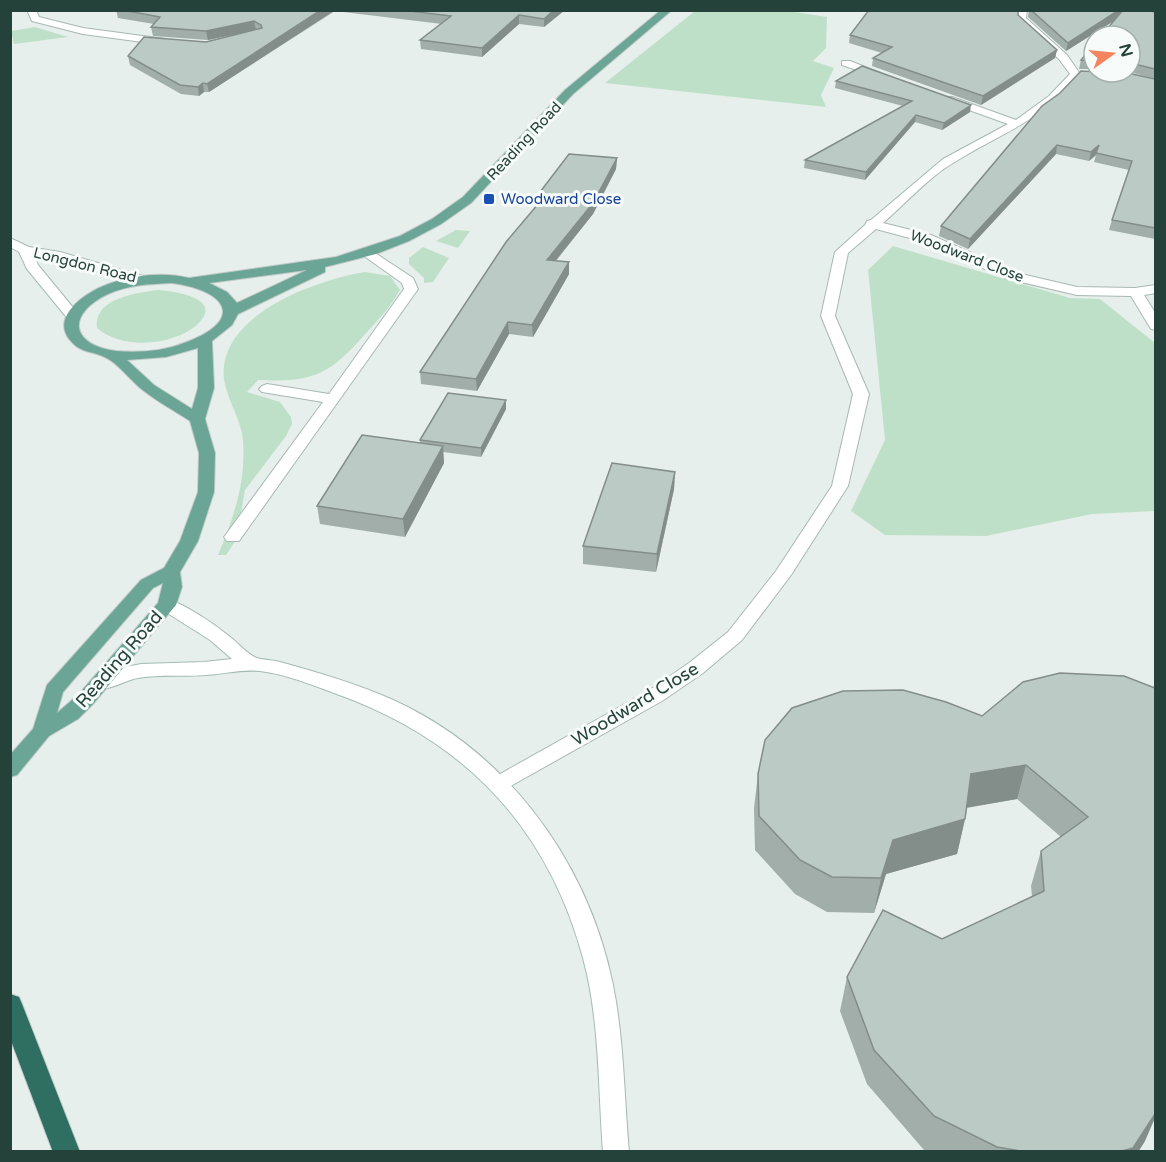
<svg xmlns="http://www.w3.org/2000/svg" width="1166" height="1162" font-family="'Varela Round',sans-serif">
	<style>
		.green { fill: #bfe0c8 }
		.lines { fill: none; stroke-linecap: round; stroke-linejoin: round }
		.street-casing { stroke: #a8b8b2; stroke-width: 2 }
		.secondary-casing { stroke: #a4bbb3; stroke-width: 2 }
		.primary-casing { stroke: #c2cac8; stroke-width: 2 }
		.highway-casing { stroke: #c2cac8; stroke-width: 2 }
		.street { fill: #fff; fill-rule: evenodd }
		.secondary { fill: #fff; fill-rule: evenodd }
		.primary { fill: #6aa596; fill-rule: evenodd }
		.highway { fill: #2f6f62; fill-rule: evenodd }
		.wall { fill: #a1aea9 }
		.shaded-wall { fill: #838d89 }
		.building { fill: #bbcac4; stroke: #838d89; stroke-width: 1.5 }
		.transit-dot { fill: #1a4fb4; stroke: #f7fbf9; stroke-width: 2 }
		.labels { text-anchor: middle; stroke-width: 6; stroke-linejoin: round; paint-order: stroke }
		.far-street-label { font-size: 15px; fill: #24423a; stroke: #f7fbf9 }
		.far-transit-label { font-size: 15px; fill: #164399; stroke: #f7fbf9; text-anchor: start }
		.street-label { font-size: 18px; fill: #24423a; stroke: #f7fbf9 }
	</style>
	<rect width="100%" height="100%" fill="#e6efeb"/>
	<!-- green -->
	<g class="green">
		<polygon points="695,11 788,11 827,17 826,48 813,61 834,68 821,95 826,107 605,83"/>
		<polygon points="35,27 68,37 14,44 11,31"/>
		<polygon points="456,230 470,231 458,248 436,241"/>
		<polygon points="893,246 1070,298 1100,299 1155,343 1155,511 1092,514 986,536 885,535 851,511 885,440 868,270"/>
		<polygon points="423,247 449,258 433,282 424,283 424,278 409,264 409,258"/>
		<path d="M365,272L390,276L400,290C391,306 380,318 368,331C331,373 316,383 258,380L247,392L280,402L291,417L292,424L286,436L245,490L239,524L245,527L226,555H218C234,517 246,482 243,440C241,419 227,400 224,379C217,315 316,280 365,272Z"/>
		<path d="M158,290C173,291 225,298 198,324C174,346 121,350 97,328C94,298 136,293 158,290Z"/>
	</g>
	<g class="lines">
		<!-- street casing -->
		<g class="street-casing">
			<g id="street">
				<polygon points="27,10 36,10 39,17 83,28 165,39 170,42 165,45 83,34 32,21"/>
				<path d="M1017,10H1027L1026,18L1067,55L1080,74C1044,121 1000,133 953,163C928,178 905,204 883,223L931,235L1017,273L1077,287L1135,288L1156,285V293L1144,295L1156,314V330L1151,329L1131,296L1077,295L1008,279L921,241L876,229L848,253L835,316L869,394L848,486L791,575L742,640L703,673L662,701L507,788L500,791L493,788L489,783L493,778L648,691L689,663L728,632L776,571L832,486L853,394L821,316L835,252L865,225L867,221L871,220L943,159L1008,124L944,101V97H952L1016,120L1049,96L1070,74L1059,59L1018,21Z"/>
				<polygon points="842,61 850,61 888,76 883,79 842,65"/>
				<polygon points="369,249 413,278 418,289 239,541 227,541 224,537 227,533 323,402 262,392 259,389 262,386 267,384 329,394 404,289 402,283 364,256 362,253"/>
			</g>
		</g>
		<!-- secondary casing -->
		<g class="secondary-casing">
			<g id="secondary">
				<polygon points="10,238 29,247 60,252 150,278 152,281 145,285 53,259 34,255 38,265 80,316 78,319 68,319 27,269 19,252 10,247"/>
				<path d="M167,599C185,604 214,624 229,636C237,642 248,655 257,658C264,660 272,660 280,662C313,671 347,681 379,694C501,743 587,857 613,985C624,1040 624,1096 629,1152H603C598,1088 600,1020 583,958C547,825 462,738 334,693C310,684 285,674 260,671C242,669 224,674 206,675C183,677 161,674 138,678C124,680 109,692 95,688L92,683L95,678L117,669L141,664L204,662L232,659L210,640L161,609L158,605L161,601Z"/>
			</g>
		</g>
		<!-- primary casing -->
		<g class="primary-casing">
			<path id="primary" d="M661,10H672L573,94L471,203L441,224L409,241L376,254L325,267V272L238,314L232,325L212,341L214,388L205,419L215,453L214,492L198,541L180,572L182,587L176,605L93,704L78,719L49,736L17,775L10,777V755L33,729L47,685L141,580L164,568L180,541L198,492L199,453L190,421C175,411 158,402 144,391C132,382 122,368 110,360C94,349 80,356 67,336C62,327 64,318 70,310C95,279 152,269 189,278L336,257L400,236L432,219L463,197L565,90ZM307,270L237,303L227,292L209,283ZM171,283C227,290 247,320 184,343C164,351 138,353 116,351C70,345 66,314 108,294C128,285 150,284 171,283ZM198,348V388L192,409L154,385L127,360L166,357ZM163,583L158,603L79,694L57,713L63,692L153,588Z"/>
		</g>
		<!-- highway casing -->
		<g class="highway-casing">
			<polygon id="highway" points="10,994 19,997 22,1004 80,1152 53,1152 10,1038"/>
		</g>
		<!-- street -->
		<use href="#street" class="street"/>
		<!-- secondary -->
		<use href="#secondary" class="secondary"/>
		<!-- primary -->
		<use href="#primary" class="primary"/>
		<!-- highway -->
		<use href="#highway" class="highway"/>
	</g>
	<!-- wall -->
	<g class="wall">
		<polygon points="116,10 565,10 544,27 519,24 482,57 421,49 420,40 442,24 335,11 209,92 204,92 199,96 181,94 130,65 128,56 206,42 244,32 208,40 153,36 151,27 154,24 118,18"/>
		<polygon points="1029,10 1146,10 1155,12 1155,79 1130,72 1130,36 1114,21 1066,51 1028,17"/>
		<polygon points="1018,15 1057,50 1055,58 981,105 872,66 873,58 882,53 849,43 850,35"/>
		<polygon points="1094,44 1094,69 1079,69 1081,60"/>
		<polygon points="1155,79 1155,239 1109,230 1112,220 1129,170 1094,162 1096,155 1089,161 1056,154 968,249 939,236 941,226 1042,106"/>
		<polygon points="836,81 970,112 942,130 915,122 865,180 804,168 805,160 903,106 835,88"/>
		<polygon points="617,158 616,169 593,214 556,261 569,262 569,274 533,337 509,334 477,391 421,384 420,372 537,206 537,196"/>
		<polygon points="506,400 506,409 481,457 443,452 444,463 405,537 320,524 317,506 420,443 420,440"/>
		<polygon points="675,472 674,489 656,572 583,564 583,546"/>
		<polygon points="1124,676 1145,1141 1138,1152 928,1152 924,1150 867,1084 840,1011 847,977 942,939 1032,897 1031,886 1041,851 1061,837 1017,799 967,808 965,819 957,854 886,874 874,913 827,912 795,894 755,850 754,808 758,774 982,716"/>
	</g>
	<!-- shaded-wall -->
	<g class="shaded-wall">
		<polygon points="321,10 335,10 209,92 207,84"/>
		<polygon points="554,10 565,10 544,27 544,19"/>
		<polygon points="1119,10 1124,10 1123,15 1066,51 1068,43"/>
		<polygon points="519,15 519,24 482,57 482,48"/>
		<polygon points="254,21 256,30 208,40 206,31"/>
		<polygon points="1057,50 1055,58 981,105 983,96"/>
		<polygon points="203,83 204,92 199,96 198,87"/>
		<polygon points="971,105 970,112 942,130 944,123"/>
		<polygon points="916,115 915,122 865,180 866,172"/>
		<polygon points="1057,145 1056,154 968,249 970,239"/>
		<polygon points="1099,145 1096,155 1089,161 1091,152"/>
		<polygon points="617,158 616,169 593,214 547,271 547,260"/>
		<polygon points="569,262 569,274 533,337 532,325"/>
		<polygon points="508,322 509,334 477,391 476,379"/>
		<polygon points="506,400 506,409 481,457 481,448"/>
		<polygon points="443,446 444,463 405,537 403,519"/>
		<polygon points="675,472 674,489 656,572 657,554"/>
		<polygon points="1026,765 1017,799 963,808 971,774"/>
		<polygon points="965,819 957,854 886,874 874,913 881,878 893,840"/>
		<polygon points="1155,1114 1155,1118 1145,1141 1138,1152 1118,1152"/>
	</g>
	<!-- building -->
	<g class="building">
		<polygon points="122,10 321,10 207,84 203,83 198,87 180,85 128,56 144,37 206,42 262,28 261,25 254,21 206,31 151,27 160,17"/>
		<polygon points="401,10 554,10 544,19 519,15 482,48 420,40 451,16"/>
		<polygon points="869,10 1018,10 1018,15 1057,50 983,96 873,58 892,47 850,35"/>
		<polygon points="1031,10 1119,10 1068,43"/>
		<polygon points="1123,10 1146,10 1155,12 1155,69 1130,63 1130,36 1101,36"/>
		<polygon points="1094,44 1094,61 1081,60"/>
		<polygon points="862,66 971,105 944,123 916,115 866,172 805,160 912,101 836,81"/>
		<polygon points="1081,71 1132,74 1155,79 1155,228 1112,220 1132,161 1096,153 1099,145 1091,152 1057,145 970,239 941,226 1042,106 1060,93"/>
		<polygon points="569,154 617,158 593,203 547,260 569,262 532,325 508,322 476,379 420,372 506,242 544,197 537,196"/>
		<polygon points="448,393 506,400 481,448 420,440"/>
		<polygon points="362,435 443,446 403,519 317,506"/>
		<polygon points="612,463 675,472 657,554 583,546"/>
		<polygon points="1060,673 1124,676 1155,688 1155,1114 1133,1148 1118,1152 1027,1152 997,1147 934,1116 874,1050 847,977 883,910 942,939 1044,891 1041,851 1088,817 1026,765 971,774 965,819 893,840 881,878 832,877 800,860 759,816 758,774 765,740 792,708 843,691 903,690 946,702 982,716 1023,682"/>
	</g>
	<!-- markers -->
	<rect class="transit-dot" x="483" y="193" width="12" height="12" rx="3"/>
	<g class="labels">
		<!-- far-street labels -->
		<g class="far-street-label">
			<text transform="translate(524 141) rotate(-47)" y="5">Reading Road</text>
			<text transform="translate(967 256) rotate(21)" y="5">Woodward Close</text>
			<text transform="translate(85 265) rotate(14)" y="5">Longdon Road</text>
		</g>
		<!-- far-transit labels -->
		<g class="far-transit-label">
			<text x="501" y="204">Woodward Close</text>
		</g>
		<!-- street labels -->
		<g class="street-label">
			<text transform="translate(119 659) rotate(-49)" y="6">Reading Road</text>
			<text transform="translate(635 704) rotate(-31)" y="6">Woodward Close</text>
		</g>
	</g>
	<!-- border -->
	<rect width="1166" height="1162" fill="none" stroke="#24423a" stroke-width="24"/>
	<!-- north arrow -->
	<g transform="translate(1112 54) rotate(75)"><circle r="28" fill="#f7fbf9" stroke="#a3b1ad" stroke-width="1.5"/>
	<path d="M0-4.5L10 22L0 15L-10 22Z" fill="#f4845f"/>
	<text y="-9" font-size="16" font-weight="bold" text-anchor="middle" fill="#24423a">N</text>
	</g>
</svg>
